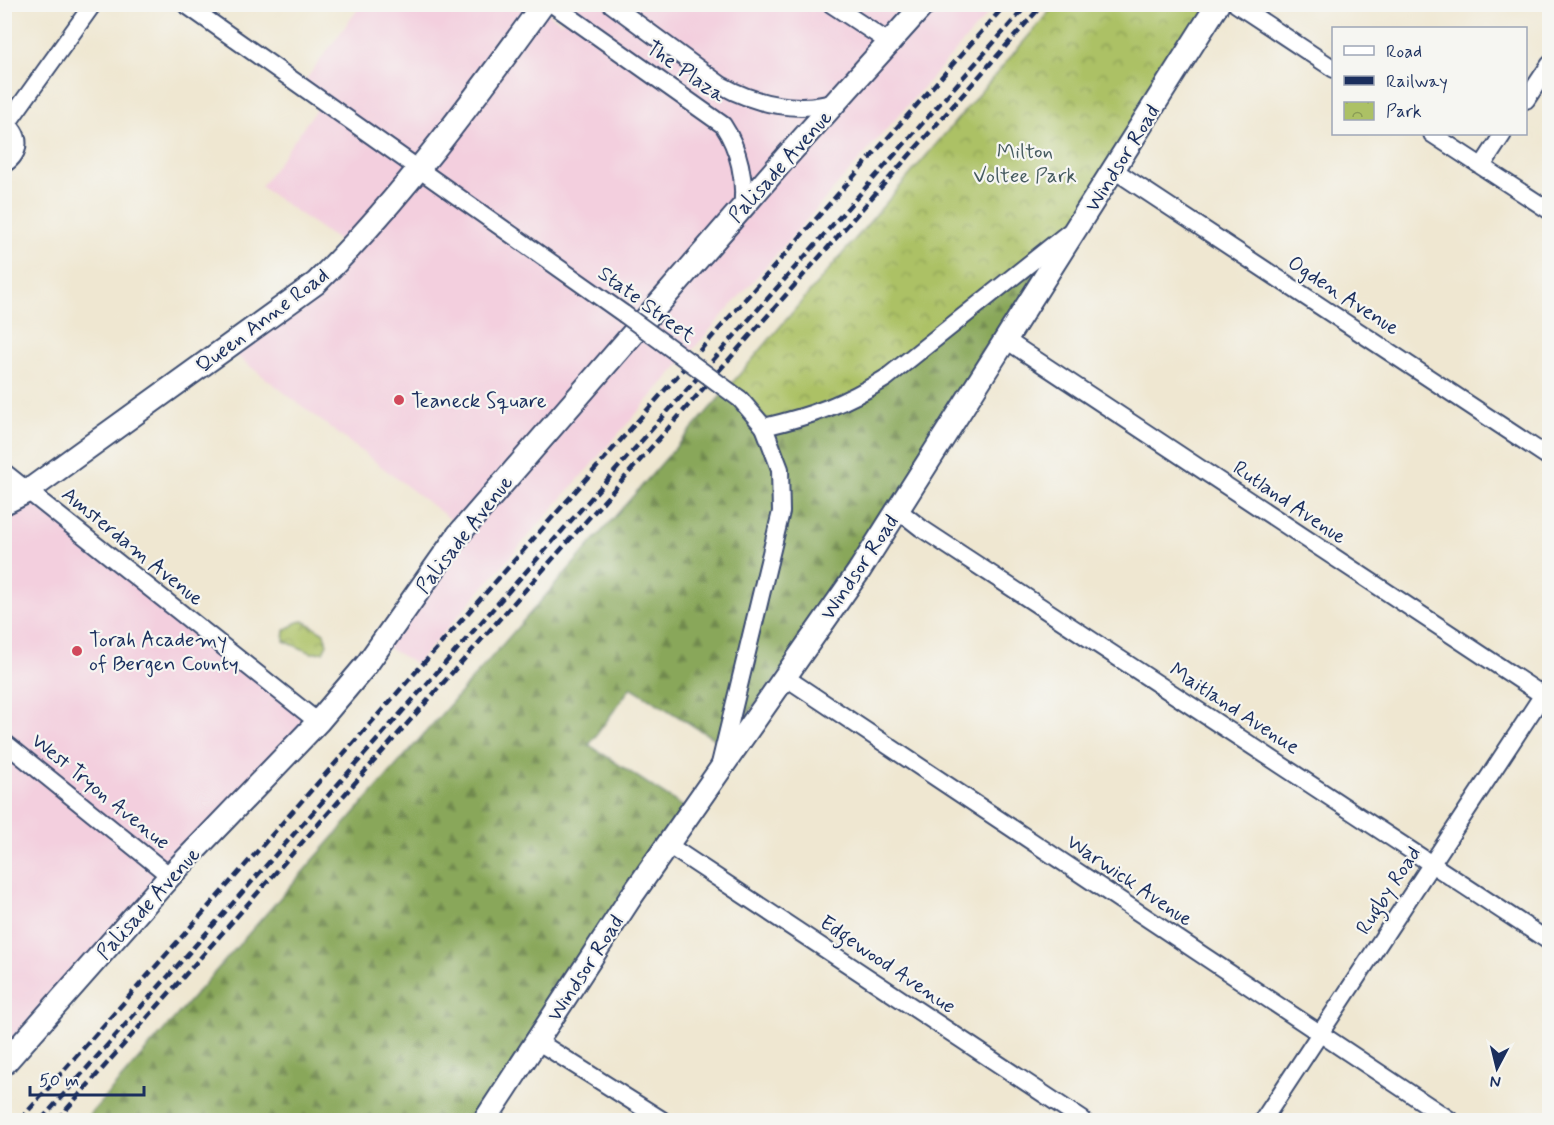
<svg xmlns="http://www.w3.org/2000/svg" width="1554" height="1125" font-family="Mynerve,sans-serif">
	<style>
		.built { fill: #f3cfde }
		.forest { fill: url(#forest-firs); stroke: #526b5c; stroke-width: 1.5 }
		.park { fill: url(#park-crowns); stroke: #647862; stroke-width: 1.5 }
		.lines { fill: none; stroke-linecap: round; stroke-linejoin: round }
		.street-casing { stroke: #3b4b6f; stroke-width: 20 }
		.secondary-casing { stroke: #3b4b6f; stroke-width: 26 }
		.street { stroke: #fff; stroke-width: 16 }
		.secondary { stroke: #fff; stroke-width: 22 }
		.rail { stroke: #1b2f5e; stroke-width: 4.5; stroke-dasharray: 9 4.5; stroke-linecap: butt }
		.street-bridge-casing { stroke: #3b4b6f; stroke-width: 20; stroke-linecap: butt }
		.street-bridge { stroke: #fff; stroke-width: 16 }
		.poi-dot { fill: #d1495b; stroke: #f6f6f2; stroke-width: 2 }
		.labels { text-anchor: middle; stroke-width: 4.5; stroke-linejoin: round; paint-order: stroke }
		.street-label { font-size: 21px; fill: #1b2f5e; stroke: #f6f6f2 }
		.park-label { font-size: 21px; fill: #465b60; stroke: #f6f6f2 }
		.poi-label { font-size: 21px; fill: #1b2f5e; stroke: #f6f6f2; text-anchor: start }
	</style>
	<defs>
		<pattern id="forest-firs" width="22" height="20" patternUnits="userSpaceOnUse" patternTransform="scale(1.5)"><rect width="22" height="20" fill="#89a75a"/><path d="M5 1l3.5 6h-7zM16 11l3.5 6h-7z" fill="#6f884e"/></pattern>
		<pattern id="park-crowns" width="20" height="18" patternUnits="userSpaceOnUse" patternTransform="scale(1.5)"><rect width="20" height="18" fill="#acc165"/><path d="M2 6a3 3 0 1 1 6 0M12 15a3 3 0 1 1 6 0" fill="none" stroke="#8b9d56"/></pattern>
	</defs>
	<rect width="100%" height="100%" fill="#f6f6f2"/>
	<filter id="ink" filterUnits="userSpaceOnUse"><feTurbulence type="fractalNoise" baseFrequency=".0167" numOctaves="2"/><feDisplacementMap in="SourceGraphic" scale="12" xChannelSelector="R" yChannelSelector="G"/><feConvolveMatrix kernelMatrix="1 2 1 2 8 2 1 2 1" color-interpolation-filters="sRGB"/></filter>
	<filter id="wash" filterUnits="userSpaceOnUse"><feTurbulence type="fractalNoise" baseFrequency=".008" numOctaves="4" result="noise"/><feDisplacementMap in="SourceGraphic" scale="24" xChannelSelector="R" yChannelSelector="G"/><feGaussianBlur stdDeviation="1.35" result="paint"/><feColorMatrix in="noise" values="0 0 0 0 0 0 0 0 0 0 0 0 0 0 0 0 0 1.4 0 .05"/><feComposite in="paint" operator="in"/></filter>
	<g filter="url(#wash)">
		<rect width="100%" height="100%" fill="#efe7d1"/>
		<!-- built -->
		<g class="built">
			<polygon points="565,4 996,5 416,664 381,644 463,529 226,348 350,249 261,187 322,101 301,86 361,5 537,5 562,23"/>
			<polygon points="28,491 318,722 5,1064 4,503"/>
		</g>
		<!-- forest -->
		<polygon class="forest" points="1081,223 859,571 724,745 631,687 589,745 691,812 485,1120 85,1120 727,389"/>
		<!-- park -->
		<g class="park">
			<polygon points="1055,5 1218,5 1081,223 835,415 776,425 727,389"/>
			<polygon points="304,621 324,633 327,644 323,652 312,653 284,641 285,630 298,622"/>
		</g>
	</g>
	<g filter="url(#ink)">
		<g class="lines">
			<!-- street casing -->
			<g class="street-casing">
				<g id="street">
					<polyline points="185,4 624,314"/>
					<path d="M552,4L723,125C739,149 746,180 742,208"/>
					<path d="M611,4L721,85C755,104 800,114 838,101"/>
					<polyline points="831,4 890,43"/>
					<polyline points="1236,4 1334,69"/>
					<polyline points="1526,100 1550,64"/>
					<path d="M4,123C22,132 22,154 4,164"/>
					<polyline points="7,124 93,4"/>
					<polyline points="1432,134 1550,211"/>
					<polyline points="1482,166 1503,134"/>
					<polyline points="1114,170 1550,458"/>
					<polyline points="1006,340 1550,700"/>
					<path d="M740,399L764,427C811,416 845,404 886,378L1068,233"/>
					<polyline points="4,472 318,722"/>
					<polyline points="898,510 921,528 1550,942"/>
					<polyline points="785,677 1450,1120"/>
					<polyline points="4,742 170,876"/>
					<polyline points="720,764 781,512 780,469 764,427"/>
					<polyline points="668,845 1083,1120"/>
					<polyline points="537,1041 662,1120"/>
					<polyline points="1263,1120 1550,684"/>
				</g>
			</g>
			<!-- secondary casing -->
			<g class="secondary-casing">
				<g id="secondary">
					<path d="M4,503L28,491L316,283C401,199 473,101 543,4"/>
					<polyline points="4,1064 170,876 318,722 367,664 458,535 788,155 924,4"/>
					<polyline points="485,1120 631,897 859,571 1218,4"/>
				</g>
			</g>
			<!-- street -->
			<use href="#street" class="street"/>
			<!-- secondary -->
			<use href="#secondary" class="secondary"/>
			<!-- rail -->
			<g class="rail">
				<polyline points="20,1120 1006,4"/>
				<polyline points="41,1120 1028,4"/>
				<polyline points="57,1120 1043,4"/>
			</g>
			<!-- street-bridge casing -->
			<g class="street-bridge-casing">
				<polyline id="street-bridge" points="624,314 740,399"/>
			</g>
			<!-- street-bridge -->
			<use href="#street-bridge" class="street-bridge"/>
		</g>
	</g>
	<!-- markers -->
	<g class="poi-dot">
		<circle cx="399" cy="400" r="6"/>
		<circle cx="77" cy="651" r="6"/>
	</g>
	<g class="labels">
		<!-- street labels -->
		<g class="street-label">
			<text transform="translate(686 71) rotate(35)" y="7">The Plaza</text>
			<text transform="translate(1122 158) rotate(-58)" y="7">Windsor Road</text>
			<text transform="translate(780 166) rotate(-48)" y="7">Palisade Avenue</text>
			<text transform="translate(1344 295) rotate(33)" y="7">Ogden Avenue</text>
			<text transform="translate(647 304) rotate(36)" y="7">State Street</text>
			<text transform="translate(262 320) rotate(-37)" y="7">Queen Anne Road</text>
			<text transform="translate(1290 502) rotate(34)" y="7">Rutland Avenue</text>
			<text transform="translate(464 534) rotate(-52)" y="7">Palisade Avenue</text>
			<text transform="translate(133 546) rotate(39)" y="7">Amsterdam Avenue</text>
			<text transform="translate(859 567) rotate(-56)" y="7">Windsor Road</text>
			<text transform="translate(1235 708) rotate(33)" y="7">Maitland Avenue</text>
			<text transform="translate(101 791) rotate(39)" y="7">West Tryon Avenue</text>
			<text transform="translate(1130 880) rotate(34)" y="7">Warwick Avenue</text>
			<text transform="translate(1388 890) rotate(-57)" y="7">Rugby Road</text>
			<text transform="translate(148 903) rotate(-48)" y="7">Palisade Avenue</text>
			<text transform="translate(888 964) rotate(34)" y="7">Edgewood Avenue</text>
			<text transform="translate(585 968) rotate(-57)" y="7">Windsor Road</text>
		</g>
		<!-- park labels -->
		<g class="park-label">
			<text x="1025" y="158">Milton<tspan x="1025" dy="24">Voltee Park</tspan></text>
		</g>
		<!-- poi labels -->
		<g class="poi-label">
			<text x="411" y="407">Teaneck Square</text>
			<text x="89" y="646">Torah Academy<tspan x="89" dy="24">of Bergen County</tspan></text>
		</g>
	</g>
	<!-- margin -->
	<rect width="1554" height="1125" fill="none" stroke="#f6f6f2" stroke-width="24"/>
	<!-- legend -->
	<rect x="1332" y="27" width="195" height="108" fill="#f6f6f2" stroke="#9ea6b7" stroke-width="1.5"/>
	<rect x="1344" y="46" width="30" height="9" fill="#ffffff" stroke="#9ea6b7" stroke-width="1.5"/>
	<text x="1386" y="57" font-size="18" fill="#1b2f5e">Road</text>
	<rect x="1344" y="76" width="30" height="9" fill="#1b2f5e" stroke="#9ea6b7" stroke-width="1.5"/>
	<text x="1386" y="87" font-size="18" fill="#1b2f5e">Railway</text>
	<rect x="1344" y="102" width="30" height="18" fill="url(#park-crowns)" stroke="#9ea6b7" stroke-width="1.5"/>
	<text x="1386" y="117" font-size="18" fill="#1b2f5e">Park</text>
	<!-- north arrow -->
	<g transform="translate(1497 1068) rotate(187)" stroke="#f6f6f2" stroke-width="4.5" paint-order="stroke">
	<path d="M0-4.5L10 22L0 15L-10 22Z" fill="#1b2f5e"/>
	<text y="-9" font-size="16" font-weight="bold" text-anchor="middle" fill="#1b2f5e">N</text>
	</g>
	<!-- scale -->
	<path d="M30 1086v9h114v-9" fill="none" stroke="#1b2f5e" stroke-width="3"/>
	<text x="39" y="1086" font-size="18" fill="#1b2f5e" stroke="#f6f6f2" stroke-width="4.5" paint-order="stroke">50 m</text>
</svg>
